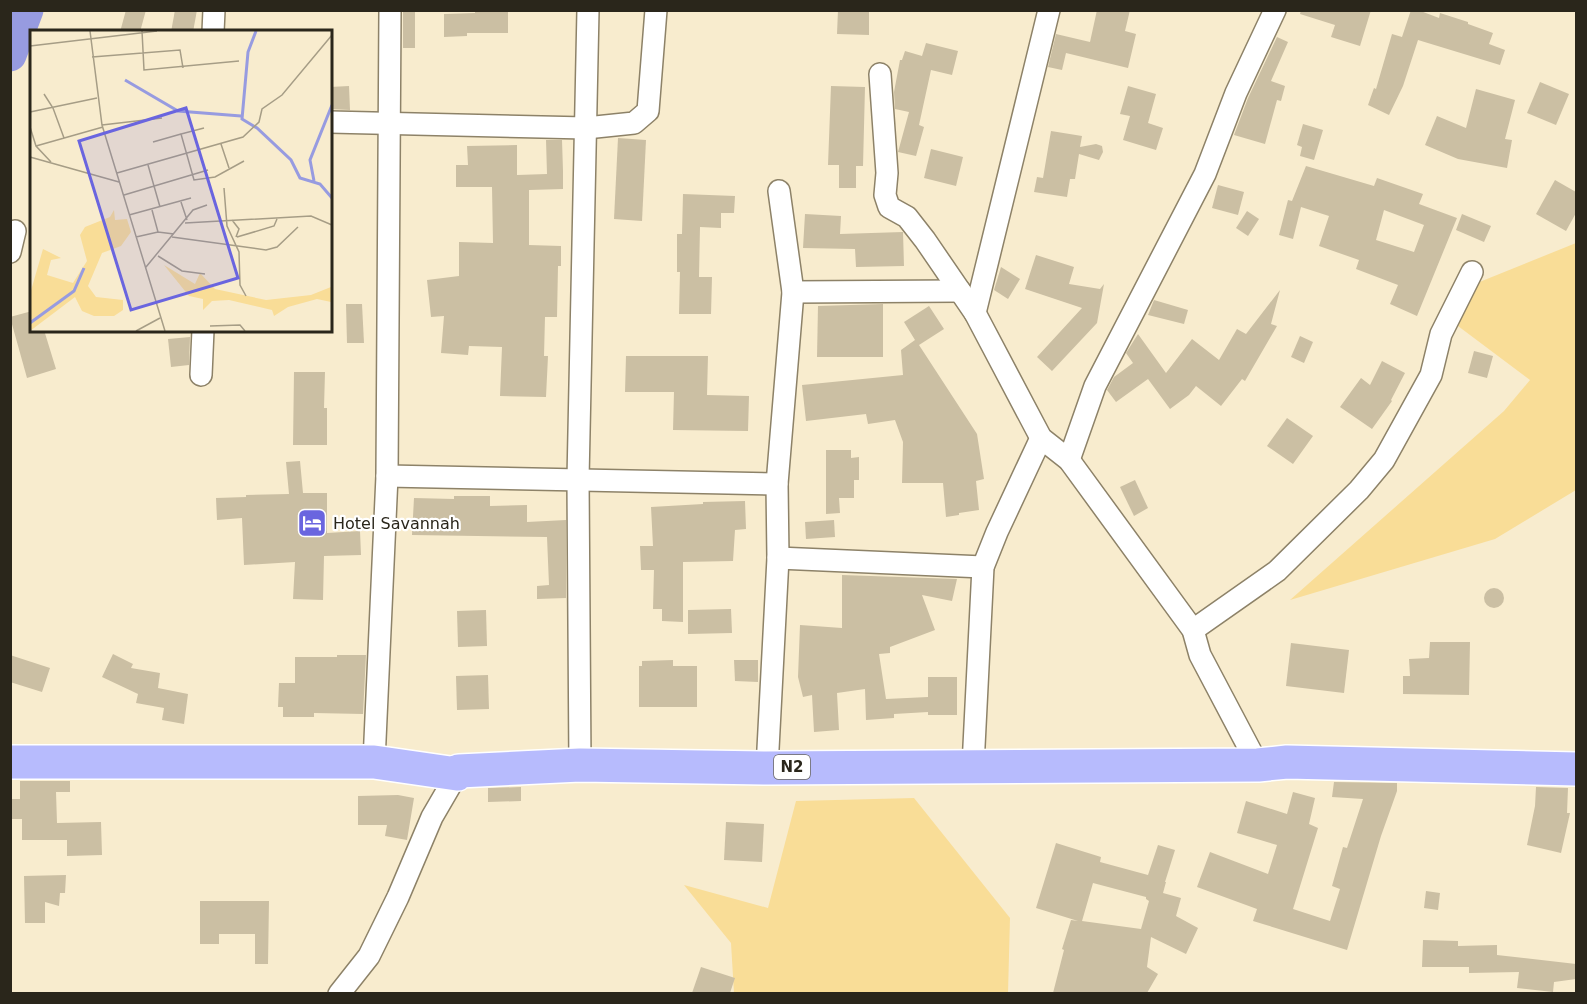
<svg xmlns="http://www.w3.org/2000/svg" width="1587" height="1004" font-family="'DejaVu Sans',sans-serif">
	<style>
		.green { fill: #f9dd97 }
		.lines { fill: none; stroke-linecap: round; stroke-linejoin: round }
		.river { stroke: #979be0; stroke-width: 33 }
		.building { fill: #cbbfa3; fill-rule: evenodd }
		.street-casing { stroke: #8d8268; stroke-width: 24 }
		.highway-casing { stroke: #fff; stroke-width: 36 }
		.street { stroke: #fff; stroke-width: 21 }
		.highway { stroke: #b7bbfd; stroke-width: 33 }
		.labels { text-anchor: middle; stroke-width: 4.5; stroke-linejoin: round; paint-order: stroke }
		.shield { fill: #fff; stroke: #6a675f; stroke-width: 1.5 }
		.shield-label { font-size: 15px; font-weight: bold; fill: #2a261b }
		.poi-label { font-size: 16px; fill: #2a261b; stroke: #fff; text-anchor: start }
		.inset-river { fill: none; stroke: #979be0; stroke-width: 3 }
		.inset-road { fill: none; stroke: #a69d86; stroke-width: 1.5 }
		.view { fill: #6a65df; fill-opacity: 0.15; stroke: #6a65df; stroke-width: 3 }
		.inset-edge { fill: none; stroke: #2a261b; stroke-width: 3 }
	</style>
	<rect width="100%" height="100%" fill="#f8ecce"/>
	<!-- green -->
	<g class="green">
		<polygon points="1576,243 1576,490 1495,539 1290,600 1504,411 1530,380 1446,317 1477,283"/>
		<polygon points="914,798 1010,918 1008,993 734,993 731,943 684,885 768,908 796,801"/>
	</g>
	<g class="lines">
		<!-- river -->
		<polyline class="river" points="10,55 27,10"/>
	</g>
	<!-- building -->
	<g class="building">
		<polygon points="126,10 146,10 140,32 120,32"/>
		<polygon points="175,10 197,10 193,32 171,32"/>
		<rect x="403" y="10" width="12" height="38"/>
		<polygon points="475,10 508,10 508,33 467,33 467,36 444,37 444,14 475,13"/>
		<polygon points="838,10 869,10 869,35 837,34"/>
		<polygon points="1097,10 1130,10 1125,31 1136,34 1128,68 1066,53 1062,70 1048,67 1056,34 1090,42"/>
		<polygon points="1301,10 1371,10 1360,46 1331,37 1335,25 1300,14"/>
		<polygon points="1411,10 1418,10 1439,18 1440,13 1468,22 1468,24 1493,33 1489,44 1505,50 1500,65 1418,40 1403,86 1389,115 1368,105 1374,88 1376,89 1392,34 1402,37"/>
		<polygon points="1277,37 1288,42 1271,81 1285,86 1281,101 1277,100 1265,144 1234,135 1248,98"/>
		<polygon points="926,43 958,51 952,75 931,70 919,125 924,127 916,156 898,152 909,112 895,109 894,92 900,60 902,60 905,51 922,56"/>
		<polygon points="1540,82 1569,94 1556,125 1527,113"/>
		<polygon points="349,86 350,110 330,109 330,87"/>
		<polygon points="831,86 865,87 863,166 856,166 856,188 839,188 839,165 828,165"/>
		<polygon points="1128,86 1156,94 1148,123 1163,128 1156,150 1123,140 1130,116 1120,114"/>
		<polygon points="1476,89 1515,100 1505,139 1512,140 1507,168 1458,159 1425,145 1437,116 1466,128"/>
		<polygon points="1303,124 1323,130 1314,160 1300,156 1302,147 1297,145"/>
		<polygon points="1051,131 1082,136 1080,147 1096,144 1102,146 1103,152 1099,160 1079,154 1075,179 1070,179 1067,197 1034,192 1037,177 1043,178"/>
		<polygon points="618,138 646,140 642,221 614,219"/>
		<polygon points="546,140 562,140 563,171 563,189 529,190 529,245 561,246 561,266 558,266 557,317 545,317 544,356 548,356 546,397 500,396 502,347 469,346 468,355 441,353 444,316 431,317 427,280 459,276 459,242 493,243 492,187 456,187 456,165 468,165 467,146 517,145 517,175 547,174"/>
		<polygon points="931,149 963,157 956,186 924,178"/>
		<path d="M1306,166L1374,186L1377,178L1423,194L1419,204L1457,218L1417,316L1390,304L1398,285L1356,269L1359,260L1319,246L1329,216L1301,207L1293,239L1279,235L1288,200L1292,201ZM1384,210L1424,225L1414,252L1376,240Z"/>
		<polygon points="1555,180 1576,192 1576,213 1566,231 1536,214"/>
		<polygon points="1218,185 1244,192 1238,215 1212,208"/>
		<polygon points="683,194 735,196 734,213 721,213 721,228 700,227 699,277 712,277 711,314 679,314 680,272 677,272 677,234 682,234"/>
		<polygon points="1247,211 1259,219 1248,236 1236,228"/>
		<polygon points="805,214 841,216 840,234 903,232 904,266 856,267 855,249 803,248"/>
		<polygon points="1462,214 1491,226 1484,242 1456,230"/>
		<polygon points="1036,255 1074,267 1069,284 1100,289 1104,284 1097,323 1052,371 1037,357 1082,308 1025,289"/>
		<polygon points="1001,267 1020,279 1008,299 994,290"/>
		<polygon points="1280,290 1271,324 1277,326 1245,381 1242,379 1221,406 1196,386 1189,395 1170,409 1148,379 1116,402 1107,390 1114,377 1133,363 1126,353 1138,334 1166,373 1192,339 1219,360 1237,329 1246,334"/>
		<polygon points="1154,300 1188,310 1184,324 1148,315"/>
		<polygon points="346,304 362,304 364,343 347,343"/>
		<polygon points="883,304 883,357 817,357 818,306"/>
		<polygon points="929,306 944,329 919,345 977,434 984,479 976,481 979,510 959,513 959,515 946,517 943,483 902,483 903,442 895,420 868,424 866,414 806,421 802,385 903,375 901,350 915,340 904,322"/>
		<polygon points="32,311 32,330 44,330 56,369 27,378 10,317"/>
		<polygon points="1300,336 1313,342 1304,363 1291,357"/>
		<polygon points="190,337 189,365 171,367 168,339"/>
		<polygon points="1474,351 1493,356 1487,378 1468,373"/>
		<polygon points="626,356 708,356 707,395 749,396 748,431 673,430 674,392 625,392"/>
		<polygon points="1382,361 1405,373 1391,400 1392,401 1372,429 1340,407 1361,378 1370,385"/>
		<polygon points="294,372 325,372 324,408 327,408 327,445 293,445"/>
		<polygon points="1287,418 1313,436 1293,464 1267,446"/>
		<polygon points="826,450 851,450 851,458 859,457 859,480 854,480 854,498 839,498 840,513 826,514"/>
		<polygon points="300,461 303,493 327,493 327,533 360,531 361,555 324,556 323,600 293,599 295,562 244,565 242,518 217,520 216,498 246,497 246,495 289,494 286,462"/>
		<polygon points="1135,480 1148,508 1134,516 1120,487"/>
		<polygon points="454,496 490,496 490,506 527,505 527,522 566,520 566,598 537,599 537,586 549,585 547,537 412,535 414,498 454,499"/>
		<polygon points="745,501 746,529 735,530 733,561 683,562 683,622 662,621 662,609 653,609 654,570 641,570 640,546 653,546 651,507 703,504 703,502"/>
		<polygon points="834,520 835,537 806,539 805,522"/>
		<polygon points="842,575 957,579 952,601 922,595 935,630 890,647 890,653 879,654 886,699 928,697 928,677 957,677 957,715 928,715 928,712 894,714 894,718 866,720 865,689 837,693 839,730 814,732 812,695 803,697 798,677 800,625 842,628"/>
		<circle cx="1494" cy="598" r="10"/>
		<polygon points="731,609 732,633 688,634 688,610"/>
		<polygon points="486,610 487,646 458,647 457,611"/>
		<polygon points="1430,642 1470,642 1469,695 1403,694 1403,676 1410,676 1409,659 1429,658"/>
		<polygon points="1291,643 1349,650 1344,693 1286,686"/>
		<polygon points="113,654 133,664 131,668 160,673 158,688 188,694 184,724 162,720 164,708 136,703 138,694 102,677"/>
		<polygon points="10,655 50,668 42,692 10,682"/>
		<polygon points="337,655 366,655 363,714 314,713 314,717 283,717 283,707 278,707 279,683 295,683 295,657 337,657"/>
		<polygon points="673,660 673,666 697,666 697,707 639,707 639,666 642,666 642,661"/>
		<polygon points="734,660 758,660 758,682 735,681"/>
		<polygon points="488,675 489,709 457,710 456,676"/>
		<polygon points="20,781 70,781 70,792 56,792 57,823 101,822 102,855 67,856 67,840 22,840 22,819 10,819 10,799 20,799"/>
		<polygon points="1334,782 1397,783 1397,791 1381,836 1347,950 1253,921 1257,909 1197,887 1210,852 1268,874 1277,845 1237,833 1246,801 1287,814 1293,792 1315,798 1309,824 1318,828 1293,909 1330,921 1340,889 1332,886 1343,847 1347,848 1363,799 1332,797"/>
		<polygon points="521,787 521,801 488,802 488,788"/>
		<polygon points="1536,787 1568,788 1567,813 1570,813 1561,853 1527,845 1535,806"/>
		<polygon points="398,795 414,798 407,840 385,836 387,825 358,825 358,796"/>
		<polygon points="726,822 764,824 762,862 724,860"/>
		<path d="M1056,843L1101,857L1100,862L1148,875L1158,845L1175,850L1165,882H1166L1163,893L1181,898L1176,916L1198,928L1186,954L1151,937L1147,967L1158,974L1147,993H1053L1064,950L1062,949L1071,920L1078,921L1036,908ZM1093,883L1146,897V899L1149,901L1141,929L1082,921Z"/>
		<polygon points="66,875 65,893 60,893 59,906 45,902 45,923 25,923 24,876"/>
		<polygon points="1426,891 1440,893 1438,910 1424,908"/>
		<polygon points="200,901 269,901 268,964 255,964 255,934 219,934 219,944 200,944"/>
		<polygon points="1423,940 1458,941 1458,946 1497,945 1497,955 1576,964 1576,979 1554,982 1553,992 1517,988 1519,972 1469,973 1469,967 1422,967"/>
		<polygon points="701,967 735,978 730,993 692,993"/>
	</g>
	<g class="lines">
		<!-- street casing -->
		<g class="street-casing">
			<g id="street">
				<polyline points="213,32 214,10"/>
				<polyline points="880,74 887,173 885,195 889,207 907,217 925,240 975,313 1041,438 1069,460 1193,630 1200,655 1258,765"/>
				<polyline points="330,122 586,128 634,123 648,111 656,10"/>
				<polyline points="10,252 15,231"/>
				<polyline points="793,292 960,291"/>
				<polyline points="975,313 1049,10"/>
				<polyline points="201,375 203,330"/>
				<polyline points="1069,460 1095,386 1205,174 1236,93 1275,10"/>
				<polyline points="387,476 777,484"/>
				<polyline points="778,558 983,567"/>
				<polyline points="1193,630 1277,571 1359,490 1384,460 1431,375 1441,334 1472,272"/>
				<polyline points="374,762 387,476 390,10"/>
				<polyline points="580,765 578,479 588,10"/>
				<polyline points="973,766 983,567 997,532 1041,438"/>
				<polyline points="767,768 778,558 777,484 793,292 779,191"/>
				<polyline points="339,994 369,956 398,897 432,817 457,774"/>
			</g>
		</g>
		<!-- highway casing -->
		<g class="highway-casing">
			<polyline id="highway" points="10,762 374,762 457,774 459,771 580,765 767,768 1258,765 1287,762 1576,769"/>
		</g>
		<!-- street -->
		<use href="#street" class="street"/>
		<!-- highway -->
		<use href="#highway" class="highway"/>
	</g>
	<!-- icons -->
	<defs>
		<g id="hotel-square" transform="scale(1.5)"><rect x="-9" y="-9" width="18" height="18" rx="4" fill="#6a65df" stroke="#fff"/><path d="M-6-4.5h1.5V1H6V5H4.5V3h-9V5H-6ZM-4 0a1.8 1.8 0 1 1 3.6 0ZM.5 0V-2.5h3Q6-2.5 6 0Z" fill="#fff"/></g>
	</defs>
	<g fill-rule="evenodd">
		<use href="#hotel-square" x="312" y="523"/>
	</g>
	<g class="labels">
		<!-- shield labels -->
		<rect class="shield" x="774" y="755" width="36" height="24" rx="4.5"/>
		<g class="shield-label">
			<text x="792" y="772">N2</text>
		</g>
		<!-- poi labels -->
		<g class="poi-label">
			<text x="333" y="529">Hotel Savannah</text>
		</g>
	</g>
	<!-- overview -->
	<g transform="translate(30 30)">
		<rect width="302" height="302" fill="#f8ecce"/>
		<path d="M84,180L85,190L97,189L101,202L91,216L72,223L58,256L66,267L93,270V280L84,286H64L52,281L45,267L0,301V264L13,219L31,228L21,230L17,245L43,253L57,231L50,205L55,197L80,187ZM134,235L165,254L170,243L185,259L236,270L281,265L301,257V272L287,269L258,277L244,286L242,280L199,270L182,271L173,280V269L159,266Z" fill="#f9dd97"/>
		<path class="inset-river" d="M226,1L218,22L212,89L227,98L261,130L270,148L290,154L302,168M95,50L148,81L211,86M284,151L280,130L302,75M0,293L44,261L54,238"/>
		<path class="inset-road" d="M60,1L72,95L135,301M112,1L114,40L209,31M0,16L127,1M62,27L150,20L153,38M14,64L23,78L34,108M0,82L67,68M72,95L132,88M0,97L6,116L21,132M174,98L151,104L164,150L185,147L214,131M123,112L151,104M191,114L199,138M6,116L73,97M0,127L89,152M118,135L130,177M87,143L213,107L229,92L232,79L252,65L302,5M194,158L197,196L209,222L210,255L216,266M94,165L178,140M151,172L157,190M122,180L128,202M99,185L161,168M202,190L209,199L206,207M155,193L281,186L302,195M106,207L128,202L144,204M142,207L236,220L247,217L268,197M207,207L244,196L247,189M128,226L152,241L175,244M116,237L163,180L177,175M180,296L210,295L215,301M106,301L130,288"/>
		<path class="view" d="M156,78L208,248L101,280L49,111Z"/>
		<rect width="302" height="302" class="inset-edge"/>
	</g>
	<!-- border -->
	<rect width="1587" height="1004" fill="none" stroke="#2a261b" stroke-width="24"/>
</svg>
